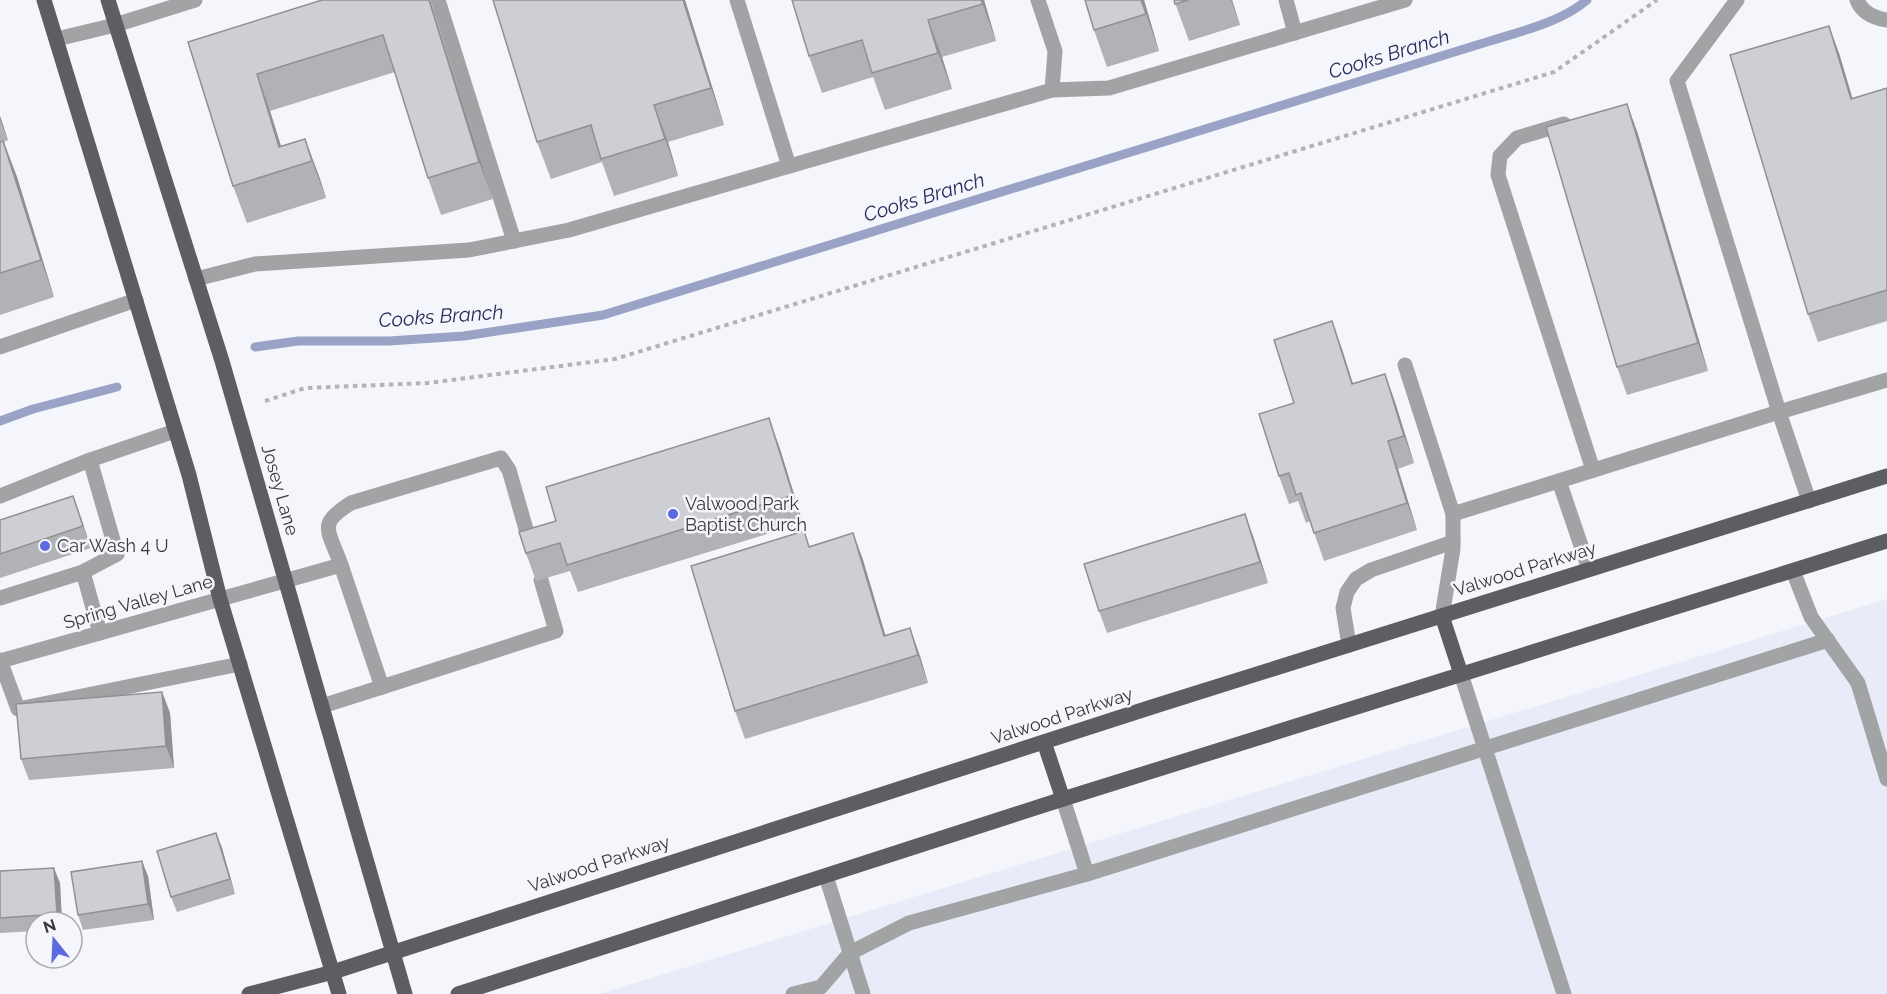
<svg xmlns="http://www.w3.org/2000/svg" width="1887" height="994" font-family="Raleway,sans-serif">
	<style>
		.built { fill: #e9ecf8 }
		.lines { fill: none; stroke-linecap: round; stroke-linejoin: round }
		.stream { stroke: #9aa3c5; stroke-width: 9 }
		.path { stroke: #b2b3b7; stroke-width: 4; stroke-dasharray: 4.5 4.5; stroke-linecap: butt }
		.minor { stroke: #a2a3a5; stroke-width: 15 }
		.major { stroke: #5d5e62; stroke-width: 15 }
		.wall { fill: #b1b2b6 }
		.shaded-wall { fill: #909194 }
		.building { fill: #cecfd4; stroke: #909194; stroke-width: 1.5 }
		.poi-dot { fill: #5c69e1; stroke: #f5f6fb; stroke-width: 2 }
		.labels { text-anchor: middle; stroke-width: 5; stroke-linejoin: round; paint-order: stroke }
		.street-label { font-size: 18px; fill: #37383a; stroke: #f5f6fb }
		.poi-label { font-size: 18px; fill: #37383a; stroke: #f5f6fb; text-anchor: start }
		.water-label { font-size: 20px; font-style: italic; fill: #252c59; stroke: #f5f6fb }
	</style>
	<rect width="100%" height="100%" fill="#f5f6fb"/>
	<!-- built -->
	<polygon class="built" points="1887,599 1887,994 599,994 1252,793"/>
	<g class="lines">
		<!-- stream -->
		<g class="stream">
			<path d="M255,347L298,341H389L464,336L603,315L1490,41C1522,31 1561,22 1587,0"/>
			<polyline points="0,421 33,409 117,387"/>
		</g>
		<!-- path -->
		<polyline class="path" points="265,401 305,388 428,383 615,359 1554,72 1657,0"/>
		<!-- minor -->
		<g class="minor">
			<polyline points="438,0 514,241"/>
			<polyline points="737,0 789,166"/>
			<polyline points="1038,0 1055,51 1052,90"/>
			<polyline points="1286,0 1295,33"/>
			<polyline points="1737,0 1677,81 1779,412 1887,380"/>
			<path d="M1857,0C1862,13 1874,18 1887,20"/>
			<polyline points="57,39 115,25 195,0"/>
			<polyline points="1564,124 1517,138 1500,156 1498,175 1593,470"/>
			<polyline points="196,279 255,264 469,250 569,230 1052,90 1109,88 1405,0"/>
			<polyline points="0,347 136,300"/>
			<polyline points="1405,365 1453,514 1453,549 1442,616"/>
			<polyline points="1559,481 1589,569"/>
			<polyline points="0,496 90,460"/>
			<polyline points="1453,514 1779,412 1809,501"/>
			<path d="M341,565C329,530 316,525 351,503L501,458L509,470L532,550"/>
			<polyline points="1793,571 1811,617 1858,683 1887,779"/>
			<polyline points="83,572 117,554 90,460 175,431"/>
			<polyline points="0,598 83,572 100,633"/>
			<polyline points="1349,645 1343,608 1347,592 1356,579 1371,570 1453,542"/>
			<polyline points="0,660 18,709 240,664"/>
			<polyline points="0,661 341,565 382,687 556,631 541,580"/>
			<polyline points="1461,674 1564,994"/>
			<polyline points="322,706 382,687"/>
			<polyline points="1063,799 1087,874"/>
			<polyline points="826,876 863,994"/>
			<polyline points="793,994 821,987 850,953 909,923 1087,874 1828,640"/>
		</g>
		<!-- major -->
		<g class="major">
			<polyline points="44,0 189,475 220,599 339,994"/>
			<polyline points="108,0 222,361 405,994"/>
			<polyline points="1442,616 1461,674"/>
			<polyline points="1044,742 1063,799"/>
			<polyline points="249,994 333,972 1155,706 1887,476"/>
			<polyline points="458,994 1063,799 1887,541"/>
		</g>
	</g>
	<!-- wall -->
	<g class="wall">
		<polygon points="322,0 430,0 493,199 441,215 428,178 395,72 270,111 281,146 305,139 319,176 326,198 247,223 233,186 188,42"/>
		<polygon points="493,0 685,0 724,125 668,142 678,176 614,196 602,162 551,179 537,142"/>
		<polygon points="792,0 984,0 996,41 942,57 952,89 885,110 873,77 822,93 809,56"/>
		<polygon points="1085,0 1144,0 1159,51 1107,67 1094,30"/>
		<polygon points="1174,0 1232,0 1240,25 1189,41"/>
		<polygon points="1839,53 1852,98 1887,88 1887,321 1818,342 1808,314"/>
		<polygon points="0,116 8,140 4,142 17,177 54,297 0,315"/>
		<polygon points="1637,131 1708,371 1627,395 1617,367"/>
		<polygon points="1332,321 1353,384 1385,374 1395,402 1414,463 1398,469 1417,530 1324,561 1310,521 1306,523 1298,501 1289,504 1279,476 1294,403"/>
		<polygon points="779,446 803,523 578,592 570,571 536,581 526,553 556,521"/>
		<polygon points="81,518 91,548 0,578 0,520"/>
		<polygon points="853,533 863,560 885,636 920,656 928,683 745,739 735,711 810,546"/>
		<polygon points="1253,536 1268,583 1107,633 1099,611"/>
		<polygon points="162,692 170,713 174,768 29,780 21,759"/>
		<polygon points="216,833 222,848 235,894 177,912 171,897"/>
		<polygon points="0,871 60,883 62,922 36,922 36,931 0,933"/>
		<polygon points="148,876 154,920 83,930 78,915"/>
	</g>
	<!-- shaded-wall -->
	<g class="shaded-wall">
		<polygon points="429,0 430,0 432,7 493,199 479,162"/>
		<polygon points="683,0 685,0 724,125 711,88"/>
		<polygon points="981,0 984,0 996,41"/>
		<polygon points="1141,0 1144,0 1159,51 1146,14"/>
		<polygon points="1231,0 1232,0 1240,25"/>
		<polygon points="928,20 942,57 952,89 938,53"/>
		<polygon points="1829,26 1839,53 1861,127 1851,99"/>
		<polygon points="257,74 270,111 288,169 279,147"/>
		<polygon points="1627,104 1637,131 1708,371 1698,343"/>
		<polygon points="654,105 668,142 678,176 665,139"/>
		<polygon points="0,116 8,140 0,120"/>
		<polygon points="305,139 319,176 326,198 312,161"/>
		<polygon points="3,141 17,177 54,297 41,260"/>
		<polygon points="1332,321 1342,349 1362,412 1352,384"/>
		<polygon points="1385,374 1395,402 1414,463 1404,436"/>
		<polygon points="769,418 779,446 803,523 793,495"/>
		<polygon points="1388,441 1398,469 1417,530 1407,503"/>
		<polygon points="73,496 81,518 91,548 83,526"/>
		<polygon points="1245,514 1253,536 1268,583 1260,562"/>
		<polygon points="853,533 863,560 894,664 884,636"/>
		<polygon points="910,628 920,656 928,683 918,655"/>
		<polygon points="162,692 170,713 174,768 166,746"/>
		<polygon points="216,833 222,848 235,894 230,879"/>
		<polygon points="142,861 148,876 154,920 148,904"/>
		<polygon points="54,868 60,883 62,922 60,922 57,914"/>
	</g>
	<!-- building -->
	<g class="building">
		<polygon points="322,0 429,0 479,162 428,178 383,35 257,74 279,147 305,139 312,161 233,186 188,42"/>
		<polygon points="493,0 683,0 711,88 654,105 665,139 601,159 591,125 537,142"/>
		<polygon points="792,0 981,0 983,4 928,20 938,53 872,73 862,40 809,56"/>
		<polygon points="1085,0 1141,0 1146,14 1094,30"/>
		<polygon points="1174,0 1188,0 1175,4"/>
		<polygon points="1829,26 1851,99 1887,88 1887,290 1808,314 1730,55"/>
		<polygon points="1627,104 1698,343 1617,367 1546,127"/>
		<polygon points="3,141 41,260 0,273 0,142"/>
		<polygon points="1332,321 1352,384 1385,374 1404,436 1388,441 1407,503 1314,533 1301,493 1296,495 1289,473 1279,476 1259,414 1294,403 1274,340"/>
		<polygon points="769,418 793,495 567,565 560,543 526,553 519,532 556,521 546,487"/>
		<polygon points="73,496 83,526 0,554 0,520"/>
		<polygon points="1245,514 1260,562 1099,611 1084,564"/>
		<polygon points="804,531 809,547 853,533 884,636 910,628 918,655 735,711 691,566"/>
		<polygon points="162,692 166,746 21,759 16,704"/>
		<polygon points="216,833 230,879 171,897 157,851"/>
		<polygon points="142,861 148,904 78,915 71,872"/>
		<polygon points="54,868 57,914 0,918 0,871"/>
	</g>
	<!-- markers -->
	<g class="poi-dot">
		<circle cx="673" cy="514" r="6"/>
		<circle cx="45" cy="546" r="6"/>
	</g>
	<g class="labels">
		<!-- street labels -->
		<g class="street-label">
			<text transform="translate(280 490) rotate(74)" y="6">Josey Lane</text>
			<text transform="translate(1525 569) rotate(-17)" y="6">Valwood Parkway</text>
			<text transform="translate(138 602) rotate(-16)" y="6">Spring Valley Lane</text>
			<text transform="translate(1062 716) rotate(-18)" y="6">Valwood Parkway</text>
			<text transform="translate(599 864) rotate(-18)" y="6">Valwood Parkway</text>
		</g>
		<!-- poi labels -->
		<g class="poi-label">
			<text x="685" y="510">Valwood Park<tspan x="685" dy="21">Baptist Church</tspan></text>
			<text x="57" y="552">Car Wash 4 U</text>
		</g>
		<!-- water labels -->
		<g class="water-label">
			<text transform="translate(1389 54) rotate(-17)" y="7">Cooks Branch</text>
			<text transform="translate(924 197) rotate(-17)" y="7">Cooks Branch</text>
			<text transform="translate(441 316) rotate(-4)" y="7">Cooks Branch</text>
		</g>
	</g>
	<!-- north arrow -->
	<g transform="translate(54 940) rotate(342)"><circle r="28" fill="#f5f6fb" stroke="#a9aaae" stroke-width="1.5"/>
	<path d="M0-4.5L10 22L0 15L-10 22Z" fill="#5c69e1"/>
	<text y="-9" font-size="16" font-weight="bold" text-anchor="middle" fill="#37383a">N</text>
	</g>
</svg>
